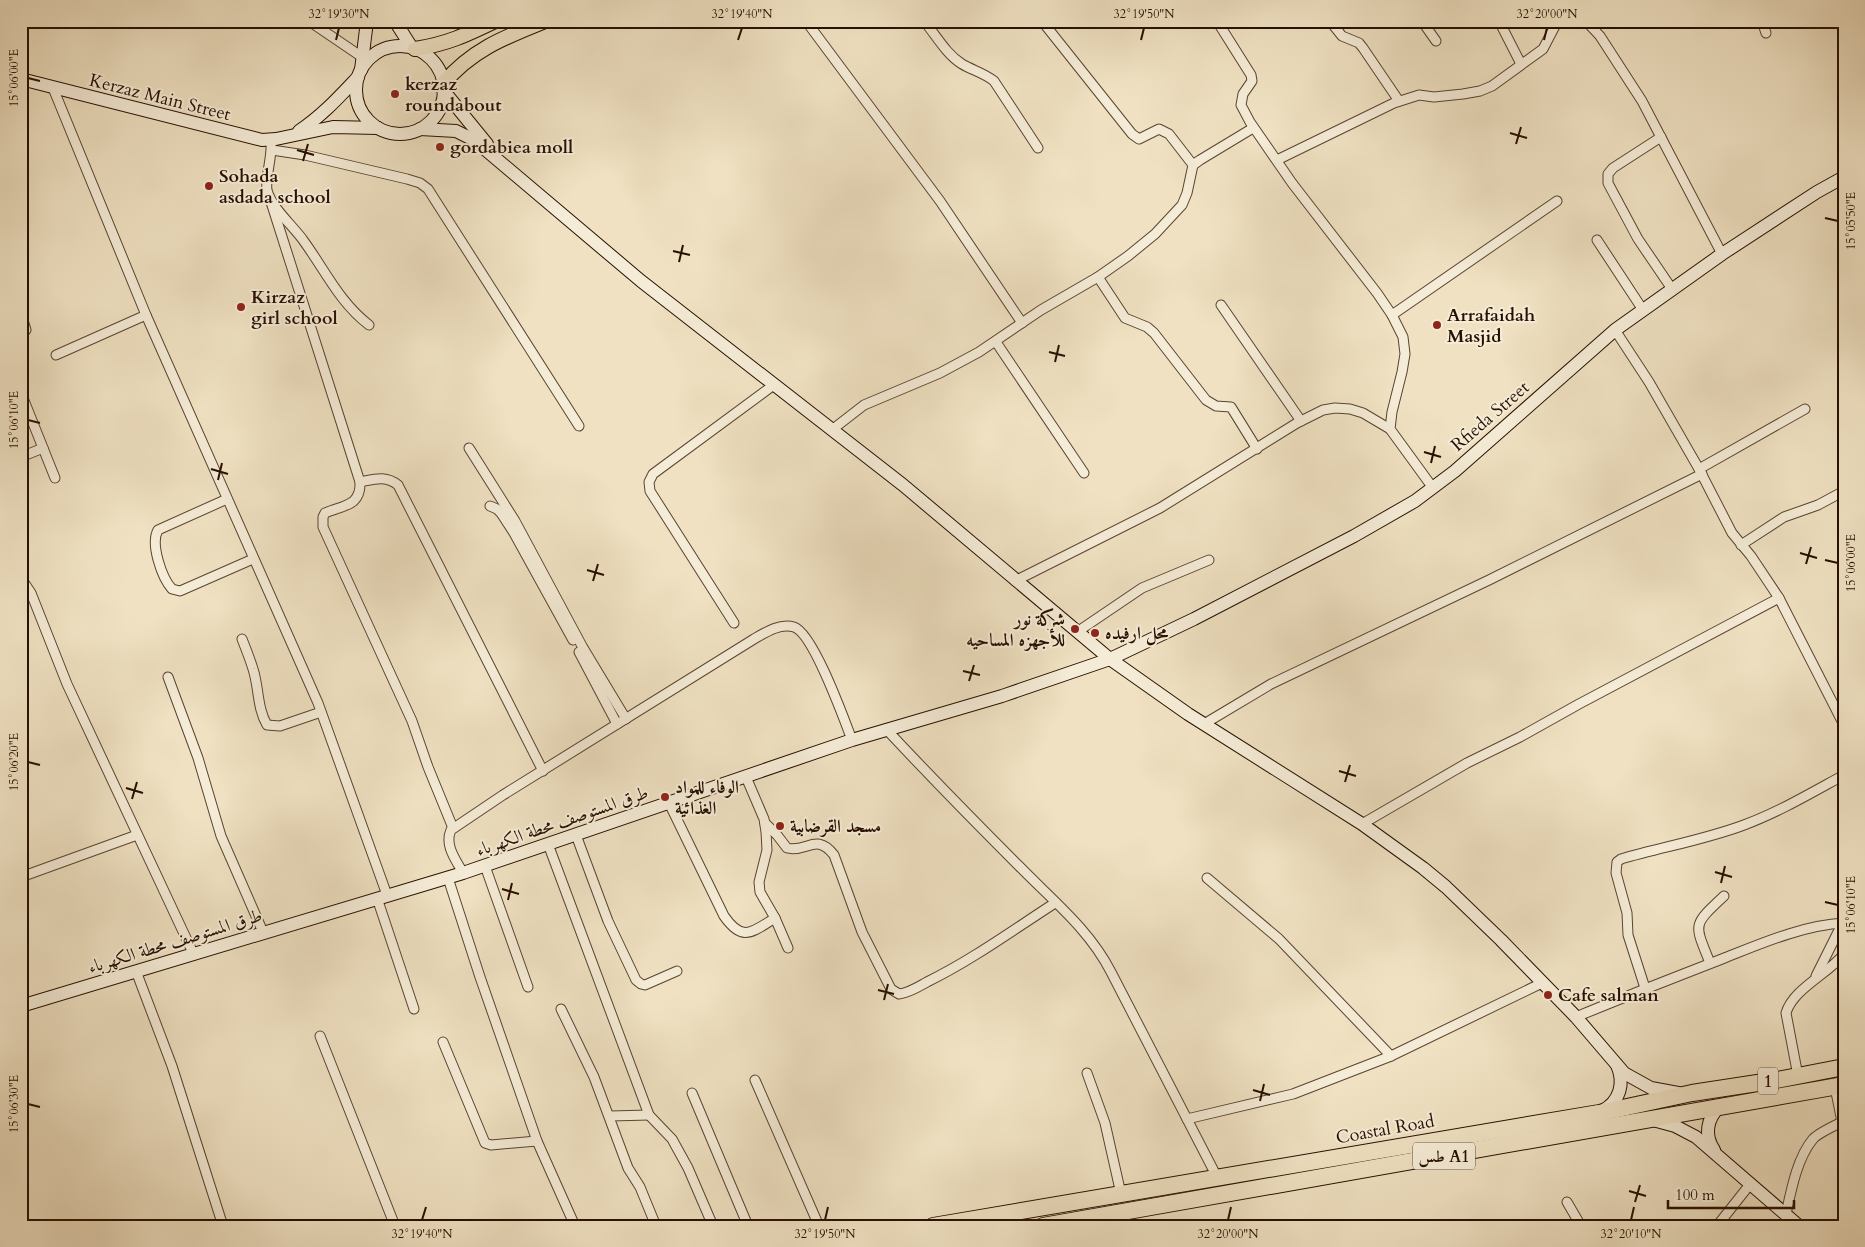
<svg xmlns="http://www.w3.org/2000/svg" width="1865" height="1247" font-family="Cardo,Amiri,serif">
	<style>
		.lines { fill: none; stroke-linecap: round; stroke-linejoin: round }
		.street-casing { stroke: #594430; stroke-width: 11 }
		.secondary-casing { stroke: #270f00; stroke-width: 14 }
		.primary-casing { stroke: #270f00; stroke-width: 16 }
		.highway-casing { stroke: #270f00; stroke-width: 18 }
		.street { stroke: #f5ecd7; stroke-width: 9 }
		.secondary { stroke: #f5ecd7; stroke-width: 12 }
		.primary { stroke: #efe1c2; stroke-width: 14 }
		.highway { stroke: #efe1c2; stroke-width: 16 }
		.ticks { fill: none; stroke: #270f00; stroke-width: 2 }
		.poi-dot { fill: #8f2418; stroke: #f5ecd7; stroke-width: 2 }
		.labels { text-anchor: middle; stroke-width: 4; stroke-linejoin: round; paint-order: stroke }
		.shield { fill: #f5ecd7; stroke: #655140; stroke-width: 1 }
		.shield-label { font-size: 16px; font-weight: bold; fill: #270f00 }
		.poi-label { font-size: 18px; font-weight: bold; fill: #270f00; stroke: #f5ecd7; text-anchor: start }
		.street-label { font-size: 18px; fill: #270f00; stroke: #f5ecd7 }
		.neatline { fill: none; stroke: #270f00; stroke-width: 2 }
		.ticks-label { font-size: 12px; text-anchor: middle; fill: #270f00 }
	</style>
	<rect width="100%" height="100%" fill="#efe1c2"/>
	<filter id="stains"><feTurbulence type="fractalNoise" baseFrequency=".004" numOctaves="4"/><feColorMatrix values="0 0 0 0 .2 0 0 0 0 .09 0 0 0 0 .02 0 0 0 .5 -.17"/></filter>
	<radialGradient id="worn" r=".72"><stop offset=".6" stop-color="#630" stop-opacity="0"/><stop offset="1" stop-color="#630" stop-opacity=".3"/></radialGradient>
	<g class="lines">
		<!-- street casing -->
		<g class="street-casing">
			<g id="street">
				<polyline points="309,21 362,57"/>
				<polyline points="806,21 940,201 1022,323"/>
				<path d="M924,21C936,35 946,54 962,64C972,70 984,73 994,81L1038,148"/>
				<polyline points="1042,21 1132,134 1139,139 1159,129 1169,134 1193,165"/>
				<polyline points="1180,21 1189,21"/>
				<polyline points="1217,21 1251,75 1252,81 1243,94 1241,105 1250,122 1292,183 1377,293 1392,315 1403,337 1405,354 1402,372 1392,412 1390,429 1433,488"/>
				<polyline points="1330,21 1342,36 1359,43 1363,48 1399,101"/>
				<polyline points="1422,21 1436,41"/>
				<polyline points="1499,21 1521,64"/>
				<polyline points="1586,21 1600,36 1642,101 1722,254"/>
				<polyline points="1762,21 1766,33"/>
				<polyline points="1842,21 1844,26"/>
				<polyline points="53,88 146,315 318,703 387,895"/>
				<polyline points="1661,137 1613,168 1608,174 1608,183 1638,239 1672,289"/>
				<path d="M271,144C272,158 265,178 267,190C271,207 293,226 303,240C325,270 339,302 369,325"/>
				<polyline points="272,150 305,155 407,179 420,183 428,189 579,426"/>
				<polyline points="1277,160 1394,103 1419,95 1434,97 1463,94 1480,91 1492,86 1543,49 1555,26 1560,21"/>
				<path d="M270,199L360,482C361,506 344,505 325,513L323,517V527L412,721L428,767L453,828"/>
				<polyline points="1597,240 1643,310"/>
				<polyline points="1098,277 1125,318 1147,327 1154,333 1206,400 1216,406 1231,407 1257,449"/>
				<polyline points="1221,305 1301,421"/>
				<polyline points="21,314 26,330 21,335"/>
				<polyline points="1392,315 1557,201"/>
				<polyline points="1615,330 1649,382 1699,469 1732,533 1751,556 1779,598 1844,725"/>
				<polyline points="996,342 1084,473"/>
				<polyline points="56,355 146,315"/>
				<polyline points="21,393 55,478"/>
				<polyline points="833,429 864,405 940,373 979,352 1041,310 1098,277 1128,256 1155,234 1182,205 1187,193 1193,165 1200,160 1253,128"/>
				<polyline points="469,448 515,521 582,646 626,719"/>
				<polyline points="21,457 43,448"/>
				<polyline points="1699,469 1805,409"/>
				<path d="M360,482C375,479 386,475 398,485L543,771"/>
				<path d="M227,499L158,530C150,544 162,578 172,589L180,591L253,559"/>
				<polyline points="490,506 497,509 501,513 514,533 573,640"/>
				<polyline points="1741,545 1784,517 1818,505 1844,491"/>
				<polyline points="21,578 31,593 67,684 194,955"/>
				<polyline points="1015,581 1160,508 1297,423 1323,410 1335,408 1350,409 1363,413 1390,429"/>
				<polyline points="734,623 650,491 649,482 653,474 775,384"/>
				<polyline points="1077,632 1142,588 1209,560"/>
				<path d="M242,639C246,649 250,659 253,669C259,687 257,708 267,725L280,726L321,712"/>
				<polyline points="579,652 617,724"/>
				<polyline points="168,677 198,758 221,836 263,932"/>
				<polyline points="1204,724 1271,684 1489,580 1702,474"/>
				<path d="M886,729C929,775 974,821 1019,866C1052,900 1089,929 1111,972L1217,1177"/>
				<polyline points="746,777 764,819 766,832 767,850 759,882 760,892 775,918 788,948"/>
				<path d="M669,803L724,916C743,943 752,932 775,918"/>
				<path d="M765,823L777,835L787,848C807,853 816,832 834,855L862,932L891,989L899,994C909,993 918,987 927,982C972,960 1013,930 1055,903"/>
				<polyline points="1362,824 1467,763 1520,737 1579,704 1779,598"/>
				<polyline points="576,835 608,921 636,980 641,984 645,985 677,971"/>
				<polyline points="548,844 649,1115 672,1139 688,1168 713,1226"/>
				<polyline points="485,866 528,987"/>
				<path d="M463,873C456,860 444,845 451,830L503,795L754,639C766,632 780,623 794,627C813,633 844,719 852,740"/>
				<polyline points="21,877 137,835"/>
				<polyline points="448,878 480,977 537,1141 575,1226"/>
				<polyline points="1207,878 1279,939 1391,1056"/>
				<polyline points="377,898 414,1009"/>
				<path d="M1710,963C1694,923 1692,926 1724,896"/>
				<polyline points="136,971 172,1066 223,1226"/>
				<polyline points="1816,976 1844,920"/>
				<path d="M1645,988L1628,935L1627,913L1616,873L1617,862L1621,859C1662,847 1704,840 1744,825C1779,812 1811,793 1844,775"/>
				<polyline points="561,1009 594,1077 628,1168 640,1187 656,1226"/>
				<path d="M1576,1017C1624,997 1673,978 1722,959C1760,944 1803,925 1844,923"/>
				<polyline points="320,1036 395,1226"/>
				<polyline points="443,1042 485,1143 491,1145 537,1141"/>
				<polyline points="1087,1073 1105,1123 1121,1194"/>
				<path d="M1798,1076L1786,1013C1793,989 1828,974 1844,954"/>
				<polyline points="755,1080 819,1226"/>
				<polyline points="1835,1087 1842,1122"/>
				<polyline points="692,1093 748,1226"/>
				<polyline points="610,1116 649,1115"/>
				<polyline points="1187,1119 1293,1094 1391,1056 1542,983"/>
				<polyline points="1567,1202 1581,1226"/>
				<path d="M1786,1214C1791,1191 1797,1158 1813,1139C1818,1133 1836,1125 1844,1121"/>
				<polyline points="1717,1226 1751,1183"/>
			</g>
		</g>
		<!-- secondary casing -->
		<g class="secondary-casing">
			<g id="secondary">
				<polyline points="395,21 412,48"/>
				<circle cx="400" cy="90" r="44"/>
				<polyline points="361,70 367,21"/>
				<polyline points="21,79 262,140 276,139 333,127 378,128"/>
				<polyline points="443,90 487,144"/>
				<polyline points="420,129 456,131 474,140 641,281 903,485 1110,659 1188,714 1362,824 1423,868 1446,887 1501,940 1576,1017 1624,1073 1651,1088 1678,1093"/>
				<path d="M299,131C322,116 340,96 358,77"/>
				<polyline points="21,1006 463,873 852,740 1002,696 1110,659 1194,619 1354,536 1415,501 1455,471 1615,330 1722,254 1817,192 1844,177"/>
				<path d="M1602,1111C1620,1102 1625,1083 1617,1065"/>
				<polyline points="1653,1120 1675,1126 1696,1137 1799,1226"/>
				<path d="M1714,1150C1704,1135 1707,1119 1719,1107"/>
			</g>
		</g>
		<!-- primary casing -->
		<g class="primary-casing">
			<g id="primary">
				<path d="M415,49C447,44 466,35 495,21"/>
				<path d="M443,84C471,50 505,37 545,21"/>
			</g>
		</g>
		<!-- highway casing -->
		<g class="highway-casing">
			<g id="highway">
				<polyline points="933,1226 1599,1113 1692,1093 1777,1080 1844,1067"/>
				<polyline points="1043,1226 1844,1085"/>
			</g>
		</g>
		<!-- street -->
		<use href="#street" class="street"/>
		<!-- secondary -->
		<use href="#secondary" class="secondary"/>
		<!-- primary -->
		<use href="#primary" class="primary"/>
		<!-- highway -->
		<use href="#highway" class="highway"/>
	</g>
	<!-- ticks -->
	<path class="ticks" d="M336,40L339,28M738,40L742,28M1141,40L1144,28M1544,40L1547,28M28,78L40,81M1510,133L1527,138M1516,144L1521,127M297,150L314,155M303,161L308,144M1825,218L1838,221M673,251L690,255M679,262L683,245M1049,352L1065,356M1055,362L1059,345M28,420L40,423M1424,452L1441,457M1431,463L1435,446M211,469L228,474M218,480L222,463M1800,553L1817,558M1825,560L1838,563M1806,564L1811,547M587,570L604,575M593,581L598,564M963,671L980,675M969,681L974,665M28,762L40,765M1339,771L1356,776M1345,782L1350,765M126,788L143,793M132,799L137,782M1715,872L1732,877M1721,883L1725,866M502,889L519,894M508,900L512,883M1825,902L1838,905M878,990L894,994M884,1000L888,984M1253,1090L1270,1095M1260,1101L1264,1084M28,1104L40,1107M1629,1191L1646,1196M1635,1202L1640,1185M422,1220L426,1207M825,1220L828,1207M1228,1220L1231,1207M1631,1220L1634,1207"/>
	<!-- markers -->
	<g class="poi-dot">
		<circle cx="395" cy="94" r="5"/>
		<circle cx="440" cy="147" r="5"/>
		<circle cx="209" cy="186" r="5"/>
		<circle cx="241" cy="307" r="5"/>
		<circle cx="1437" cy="325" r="5"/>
		<circle cx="1075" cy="629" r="5"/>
		<circle cx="1095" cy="633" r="5"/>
		<circle cx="665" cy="797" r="5"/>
		<circle cx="780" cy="826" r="5"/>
		<circle cx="1548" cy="995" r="5"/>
	</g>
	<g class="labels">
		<!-- shield labels -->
		<g class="shield">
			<rect x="1758" y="1067.5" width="20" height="27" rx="4"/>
			<rect x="1413" y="1142.5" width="62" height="27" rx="4"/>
		</g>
		<g class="shield-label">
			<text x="1768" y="1087">1</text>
			<text x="1444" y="1162">طس A1</text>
		</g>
		<!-- poi labels -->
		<g class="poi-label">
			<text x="405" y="90">kerzaz<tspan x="405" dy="21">roundabout</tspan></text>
			<text x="450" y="153">gordabiea moll</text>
			<text x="219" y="182">Sohada<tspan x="219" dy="21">asdada school</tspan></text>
			<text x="251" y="303">Kirzaz<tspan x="251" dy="21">girl school</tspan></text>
			<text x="1447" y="321">Arrafaidah<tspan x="1447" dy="21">Masjid</tspan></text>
			<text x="1065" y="625" text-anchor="end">شركة نور<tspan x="1065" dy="21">للأجهزه المساحيه</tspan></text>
			<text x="1105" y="639">محل ارفيده</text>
			<text x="675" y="793">الوفاء للمواد<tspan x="675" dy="21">الغذائية</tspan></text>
			<text x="790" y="832">مسجد القرضابية</text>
			<text x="1558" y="1001">Cafe salman</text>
		</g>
		<!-- street labels -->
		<g class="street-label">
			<text transform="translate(160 97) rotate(14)" y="6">Kerzaz Main Street</text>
			<text transform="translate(1490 416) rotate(-41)" y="6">Rfieda Street</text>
			<text transform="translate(562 821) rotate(-19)" y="6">طرق المستوصف محطة الكهرباء</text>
			<text transform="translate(175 941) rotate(-17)" y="6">طرق المستوصف محطة الكهرباء</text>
			<text transform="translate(1385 1129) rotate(-10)" y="6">Coastal Road</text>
		</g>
	</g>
	<!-- margin -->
	<rect width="1865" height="1247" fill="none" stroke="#efe1c2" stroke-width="55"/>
	<!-- scale -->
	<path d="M1668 1200v8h126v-8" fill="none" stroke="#270f00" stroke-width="2.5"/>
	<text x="1675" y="1200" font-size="15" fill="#270f00" stroke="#f5ecd7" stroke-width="4" paint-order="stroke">100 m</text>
	<rect x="28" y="28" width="1810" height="1192" class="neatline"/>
	<g class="ticks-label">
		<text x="339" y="18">32°19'30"N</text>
		<text x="742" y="18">32°19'40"N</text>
		<text x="1144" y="18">32°19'50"N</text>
		<text x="1547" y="18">32°20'00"N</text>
		<text transform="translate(14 78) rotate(-90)" y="4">15°06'00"E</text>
		<text transform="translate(1851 221) rotate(-90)" y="4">15°05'50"E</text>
		<text transform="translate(14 420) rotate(-90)" y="4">15°06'10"E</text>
		<text transform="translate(1851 563) rotate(-90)" y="4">15°06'00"E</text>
		<text transform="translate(14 762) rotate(-90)" y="4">15°06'20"E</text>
		<text transform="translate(1851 905) rotate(-90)" y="4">15°06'10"E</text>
		<text transform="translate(14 1104) rotate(-90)" y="4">15°06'30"E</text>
		<text x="422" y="1238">32°19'40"N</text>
		<text x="825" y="1238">32°19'50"N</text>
		<text x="1228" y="1238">32°20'00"N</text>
		<text x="1631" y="1238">32°20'10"N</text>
	</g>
	<rect width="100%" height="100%" filter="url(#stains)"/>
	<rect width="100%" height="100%" fill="url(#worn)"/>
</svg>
